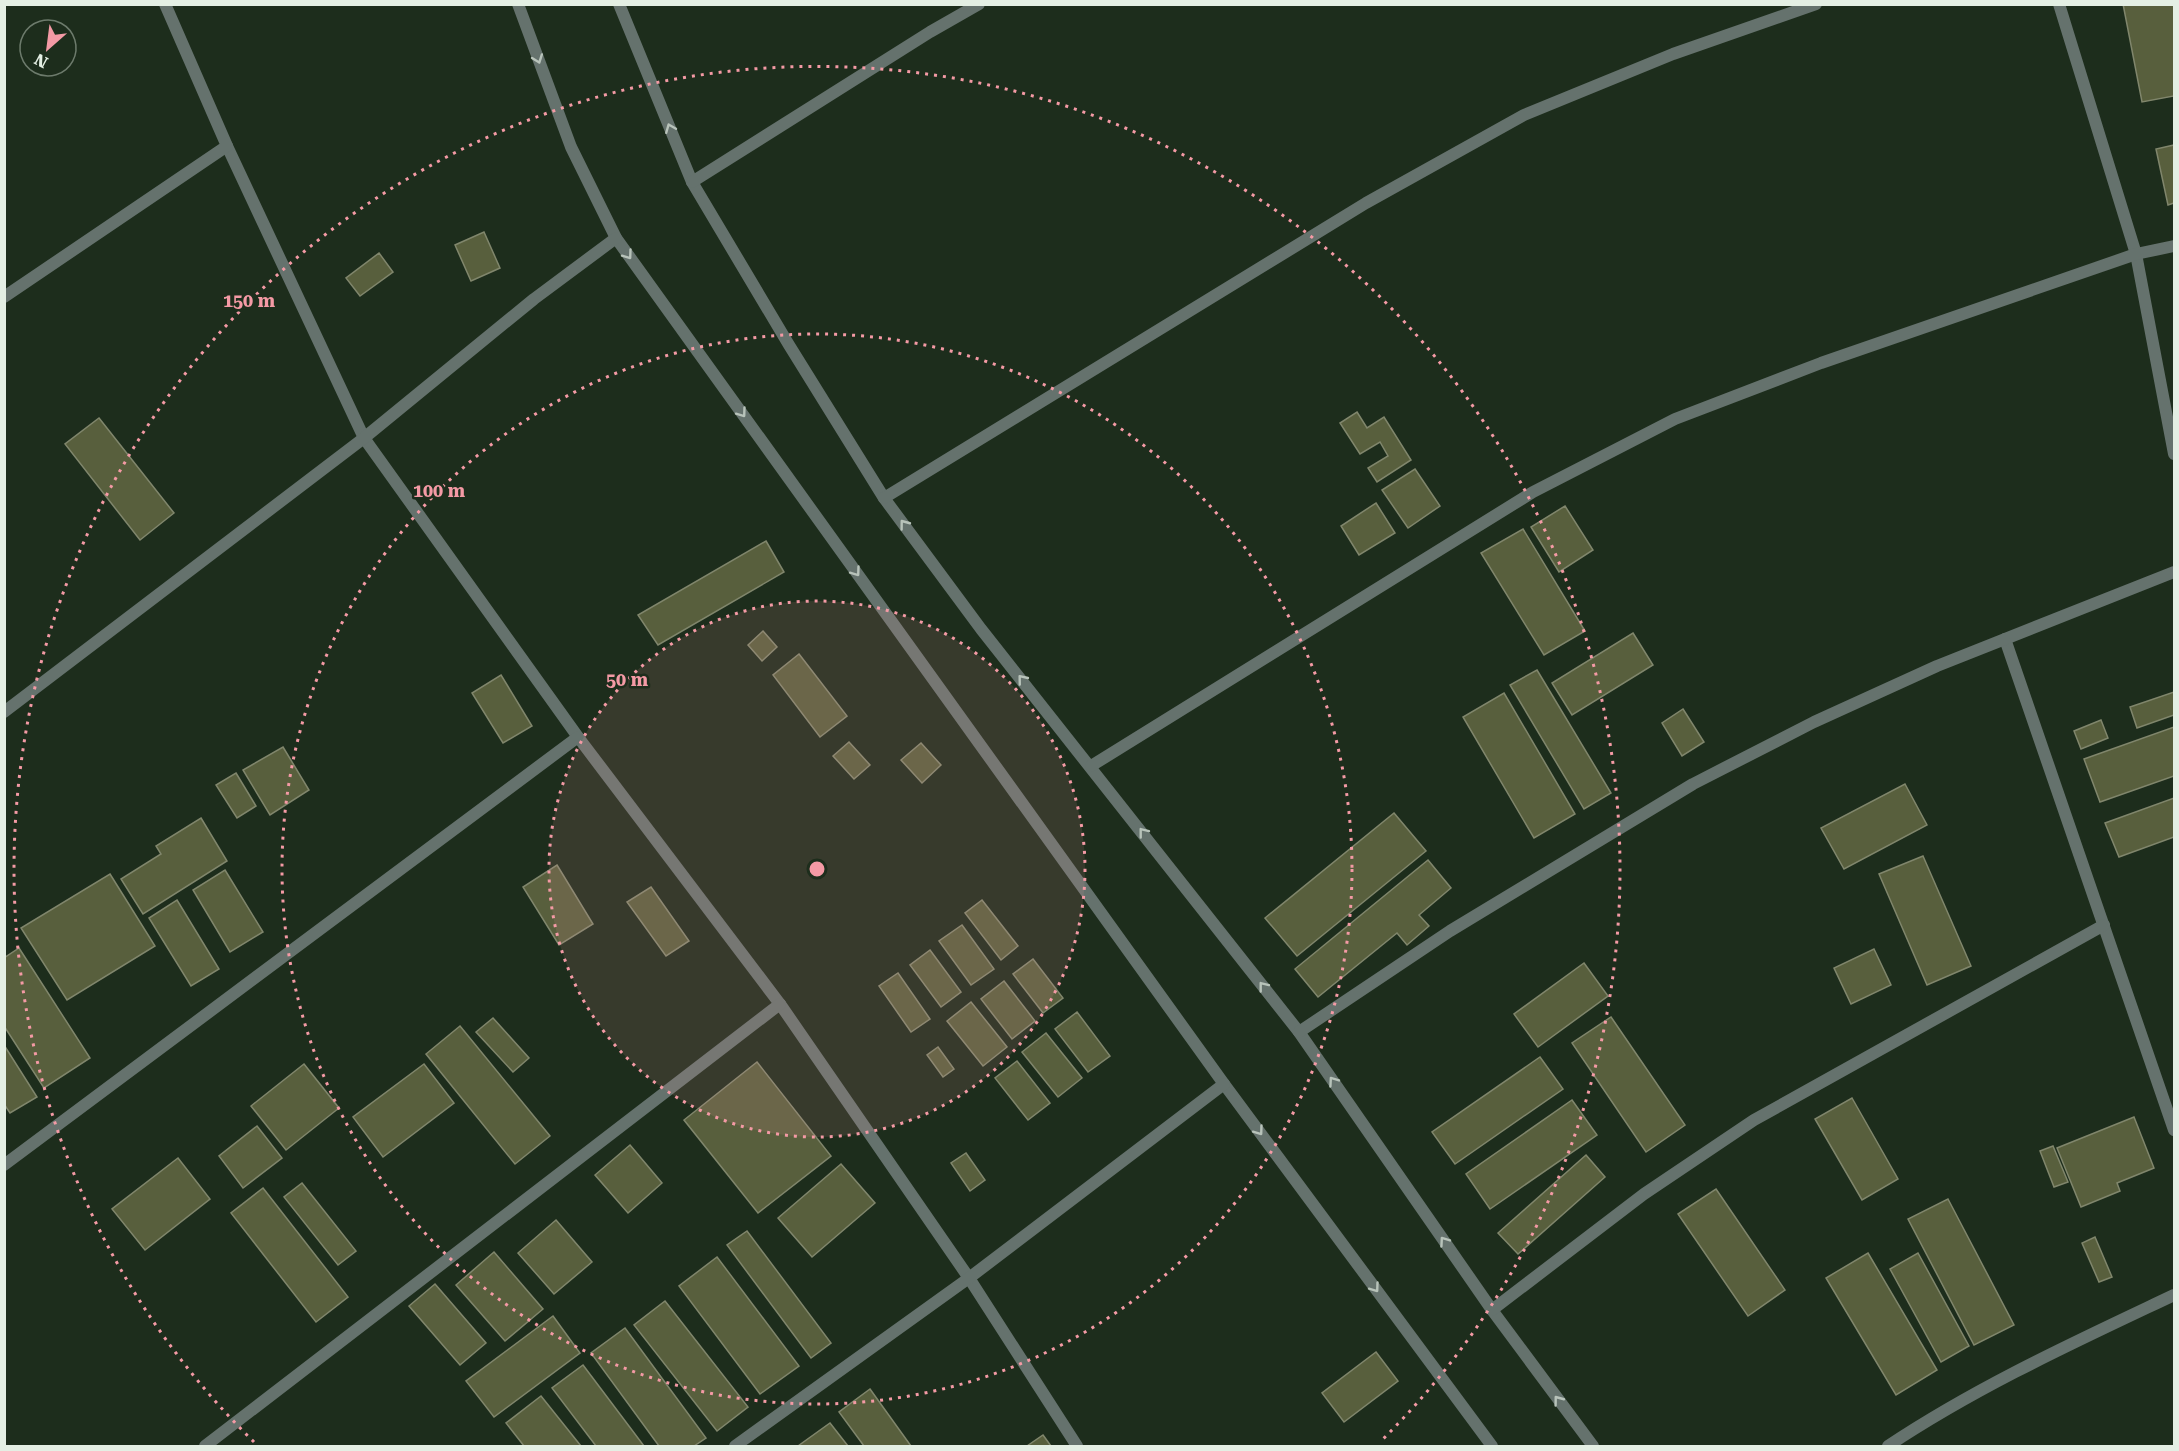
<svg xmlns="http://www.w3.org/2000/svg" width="2179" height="1451" font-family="'Roboto Serif',serif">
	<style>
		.building { fill: #585f3d; stroke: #80866c; stroke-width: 1.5 }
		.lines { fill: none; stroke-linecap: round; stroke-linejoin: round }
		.minor { stroke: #65726d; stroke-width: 12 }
		.oneway { stroke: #b8c3ba }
		.ring { fill: none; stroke: #f49aa5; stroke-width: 3; stroke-dasharray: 3 6 }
		.centre { fill: #f49aa5; stroke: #1d2d1c; stroke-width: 3 }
		.ring-label { font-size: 18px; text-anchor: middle; font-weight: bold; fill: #f49aa5; stroke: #1d2d1c; stroke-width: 5; stroke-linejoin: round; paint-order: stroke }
	</style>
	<rect width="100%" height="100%" fill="#1d2d1c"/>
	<!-- building -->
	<g class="building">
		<polygon points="2123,4 2174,4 2174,96 2142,102"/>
		<polygon points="2174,145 2174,203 2168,205 2156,149"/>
		<polygon points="484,232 500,268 471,281 455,245"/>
		<polygon points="379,253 393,272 360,296 346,278"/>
		<polygon points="1357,412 1367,428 1384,417 1411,460 1377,482 1368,468 1388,456 1380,442 1360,454 1340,423"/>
		<polygon points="99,418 174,513 140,540 65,444"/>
		<polygon points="1415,469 1440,506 1408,528 1382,490"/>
		<polygon points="1376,503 1395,533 1359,555 1341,526"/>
		<polygon points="1565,506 1593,550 1559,572 1531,527"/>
		<polygon points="1523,529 1585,631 1544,655 1481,553"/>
		<polygon points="766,541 784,572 658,645 638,615"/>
		<polygon points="763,631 777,647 762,661 748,645"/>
		<polygon points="1633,633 1653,665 1572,715 1552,683"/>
		<polygon points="799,654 847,716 820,737 773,675"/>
		<polygon points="1537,670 1611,793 1584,809 1510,685"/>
		<polygon points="501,675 532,726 503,743 472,693"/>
		<polygon points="2174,692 2174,715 2137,728 2130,707"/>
		<polygon points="1504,693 1575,814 1534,838 1463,717"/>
		<polygon points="1683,709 1704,742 1682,756 1662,723"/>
		<polygon points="2101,720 2108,738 2081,749 2074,731"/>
		<polygon points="2174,727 2174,776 2100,802 2084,759"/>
		<polygon points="849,742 870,765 854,779 833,756"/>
		<polygon points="921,743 941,765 922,783 901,760"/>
		<polygon points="283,747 309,790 270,815 243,770"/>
		<polygon points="236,773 256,806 237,818 216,785"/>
		<polygon points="1905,784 1927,825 1844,869 1821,828"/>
		<polygon points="2174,798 2174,837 2119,857 2105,823"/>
		<polygon points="1394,813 1426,851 1297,956 1265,918"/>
		<polygon points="201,818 227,861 143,914 121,879 161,854 156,846"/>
		<polygon points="1923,856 1971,966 1927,985 1879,874"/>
		<polygon points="1428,860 1451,888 1419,915 1429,926 1407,945 1397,933 1318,997 1295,969"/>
		<polygon points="557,865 593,924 559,945 523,887"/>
		<polygon points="225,870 263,932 230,952 193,890"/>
		<polygon points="110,874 155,946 67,1000 21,928"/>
		<polygon points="651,887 689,941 666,956 627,902"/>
		<polygon points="177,900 219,969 191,986 149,918"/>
		<polygon points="982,900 1018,946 1001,960 965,913"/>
		<polygon points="962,925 994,969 971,985 939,941"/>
		<polygon points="19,948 90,1058 44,1088 4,1026 4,958"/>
		<polygon points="1874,949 1891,985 1851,1004 1834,968"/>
		<polygon points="930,950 961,992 941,1007 910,965"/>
		<polygon points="1033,959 1063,998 1043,1013 1013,974"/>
		<polygon points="1584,963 1608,996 1538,1047 1514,1014"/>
		<polygon points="898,973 930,1019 911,1032 879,986"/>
		<polygon points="1004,981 1035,1021 1012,1039 981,999"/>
		<polygon points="971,1002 1007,1047 983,1066 947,1021"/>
		<polygon points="1077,1012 1110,1056 1088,1072 1055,1029"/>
		<polygon points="1611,1017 1685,1125 1646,1152 1572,1043"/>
		<polygon points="493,1018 529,1058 513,1072 476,1032"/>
		<polygon points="460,1026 550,1136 515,1164 426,1054"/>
		<polygon points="1046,1033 1082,1078 1058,1097 1022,1052"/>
		<polygon points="4,1045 37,1097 10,1113 4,1104"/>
		<polygon points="938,1047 954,1069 943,1077 927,1055"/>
		<polygon points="1540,1057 1563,1089 1455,1164 1432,1132"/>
		<polygon points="1017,1061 1050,1103 1028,1120 995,1078"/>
		<polygon points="757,1062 831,1156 758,1213 684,1120"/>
		<polygon points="304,1064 339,1108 286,1150 251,1106"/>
		<polygon points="424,1064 454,1103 383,1157 353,1117"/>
		<polygon points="1852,1098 1898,1179 1862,1200 1815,1119"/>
		<polygon points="1572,1100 1597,1135 1490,1209 1466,1174"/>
		<polygon points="2134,1117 2154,1168 2117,1183 2120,1191 2081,1207 2057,1148"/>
		<polygon points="257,1126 282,1158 243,1188 219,1156"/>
		<polygon points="630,1145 662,1183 628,1213 595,1175"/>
		<polygon points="2053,1146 2068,1182 2054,1187 2040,1151"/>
		<polygon points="966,1153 985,1180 970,1191 951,1163"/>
		<polygon points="1586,1155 1605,1177 1518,1254 1498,1233"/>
		<polygon points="178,1158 210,1199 145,1250 112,1209"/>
		<polygon points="841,1164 875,1203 812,1257 778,1218"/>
		<polygon points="302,1183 356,1251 338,1265 284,1197"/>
		<polygon points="263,1188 348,1297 316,1322 231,1213"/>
		<polygon points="1716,1189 1785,1290 1748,1316 1678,1214"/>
		<polygon points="1948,1199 2014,1325 1974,1345 1908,1219"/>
		<polygon points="556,1220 592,1262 554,1294 518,1253"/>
		<polygon points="747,1231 831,1343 811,1358 727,1245"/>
		<polygon points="2095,1237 2112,1277 2099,1282 2082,1243"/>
		<polygon points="494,1252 543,1309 505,1341 456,1285"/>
		<polygon points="1868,1253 1937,1370 1896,1395 1826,1278"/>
		<polygon points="1918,1253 1969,1346 1941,1362 1890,1269"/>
		<polygon points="717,1257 799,1366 760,1394 679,1286"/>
		<polygon points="435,1284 486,1343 460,1365 409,1306"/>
		<polygon points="665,1301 748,1407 717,1431 634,1325"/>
		<polygon points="553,1316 580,1353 494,1417 466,1381"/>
		<polygon points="625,1328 706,1438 694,1446 659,1446 591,1353"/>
		<polygon points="1376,1352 1398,1381 1344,1422 1322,1393"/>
		<polygon points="583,1365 644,1446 596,1446 552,1388"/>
		<polygon points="870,1389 911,1446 864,1446 839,1412"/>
		<polygon points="541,1396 581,1446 524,1446 506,1423"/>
		<polygon points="830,1423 848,1446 798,1446"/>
		<polygon points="1043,1435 1051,1446 1027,1446"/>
	</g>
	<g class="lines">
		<!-- minor -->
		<g class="minor">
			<polyline points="518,4 571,147 616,238 1224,1084 1492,1446"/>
			<polyline points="619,4 692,182 789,345 884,498 981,629 1299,1032 1492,1310 1593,1446"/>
			<polyline points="2059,4 2136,254 2174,454"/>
			<polyline points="227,146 364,438 578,737 780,1004 969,1278 1077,1446"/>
			<polyline points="692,182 930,32 979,4"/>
			<polyline points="4,297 227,146 165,4"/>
			<polyline points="884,498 1366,203 1524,115 1673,54 1816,4"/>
			<polyline points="2005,639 2174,1130"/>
			<polyline points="4,712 364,438 534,299 616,238"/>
			<polyline points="1091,766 1533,492 1675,419 1821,363 2136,254 2174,246"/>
			<polyline points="1299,1032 1450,931 1693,784 1814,722 1937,666 2174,572"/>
			<polyline points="4,1165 578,737"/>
			<polyline points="1492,1310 1644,1194 1754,1120 2104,925"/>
			<polyline points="205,1446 780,1004"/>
			<polyline points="735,1446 969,1278 1224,1084"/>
			<path d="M1888,1446C1978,1386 2077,1341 2174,1295"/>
		</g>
	</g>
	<!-- one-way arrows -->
	<defs><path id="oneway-chevron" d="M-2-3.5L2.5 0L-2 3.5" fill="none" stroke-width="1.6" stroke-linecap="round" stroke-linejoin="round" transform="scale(1.5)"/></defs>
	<g class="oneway">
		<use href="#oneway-chevron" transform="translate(538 59) rotate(70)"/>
		<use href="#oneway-chevron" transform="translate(670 128) rotate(-112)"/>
		<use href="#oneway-chevron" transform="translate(628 255) rotate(54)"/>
		<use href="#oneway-chevron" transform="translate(742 413) rotate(54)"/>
		<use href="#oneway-chevron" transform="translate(904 524) rotate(-127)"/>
		<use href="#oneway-chevron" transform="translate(856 572) rotate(54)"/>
		<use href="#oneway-chevron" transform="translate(1022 679) rotate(-129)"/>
		<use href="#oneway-chevron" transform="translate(1143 832) rotate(-128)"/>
		<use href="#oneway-chevron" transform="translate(1263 986) rotate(-128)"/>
		<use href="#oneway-chevron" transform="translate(1333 1081) rotate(-125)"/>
		<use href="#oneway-chevron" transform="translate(1259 1131) rotate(54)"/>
		<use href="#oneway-chevron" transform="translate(1444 1241) rotate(-125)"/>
		<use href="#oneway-chevron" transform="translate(1375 1288) rotate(54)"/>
		<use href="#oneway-chevron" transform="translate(1558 1400) rotate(-127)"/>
	</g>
	<!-- distance rings -->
	<circle cx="817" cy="869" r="268" fill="#f49aa5" fill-opacity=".12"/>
	<g class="ring">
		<circle cx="817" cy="869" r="268"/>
		<circle cx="817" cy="869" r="535"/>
		<path d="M254 1442A803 803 0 1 1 1380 1442"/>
	</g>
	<circle cx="817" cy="869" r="9" class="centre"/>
	<g class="ring-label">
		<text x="249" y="307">150 m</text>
		<text x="439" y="497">100 m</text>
		<text x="627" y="686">50 m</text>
	</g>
	<!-- border -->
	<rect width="2179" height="1451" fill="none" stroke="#e4efe4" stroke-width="12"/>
	<!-- north arrow -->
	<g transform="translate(48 48) rotate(208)"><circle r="28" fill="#1d2d1c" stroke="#6d7b6c" stroke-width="1.5"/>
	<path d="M0-4.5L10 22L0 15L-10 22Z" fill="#f49aa5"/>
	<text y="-9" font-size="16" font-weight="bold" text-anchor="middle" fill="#e4efe4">N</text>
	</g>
</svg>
